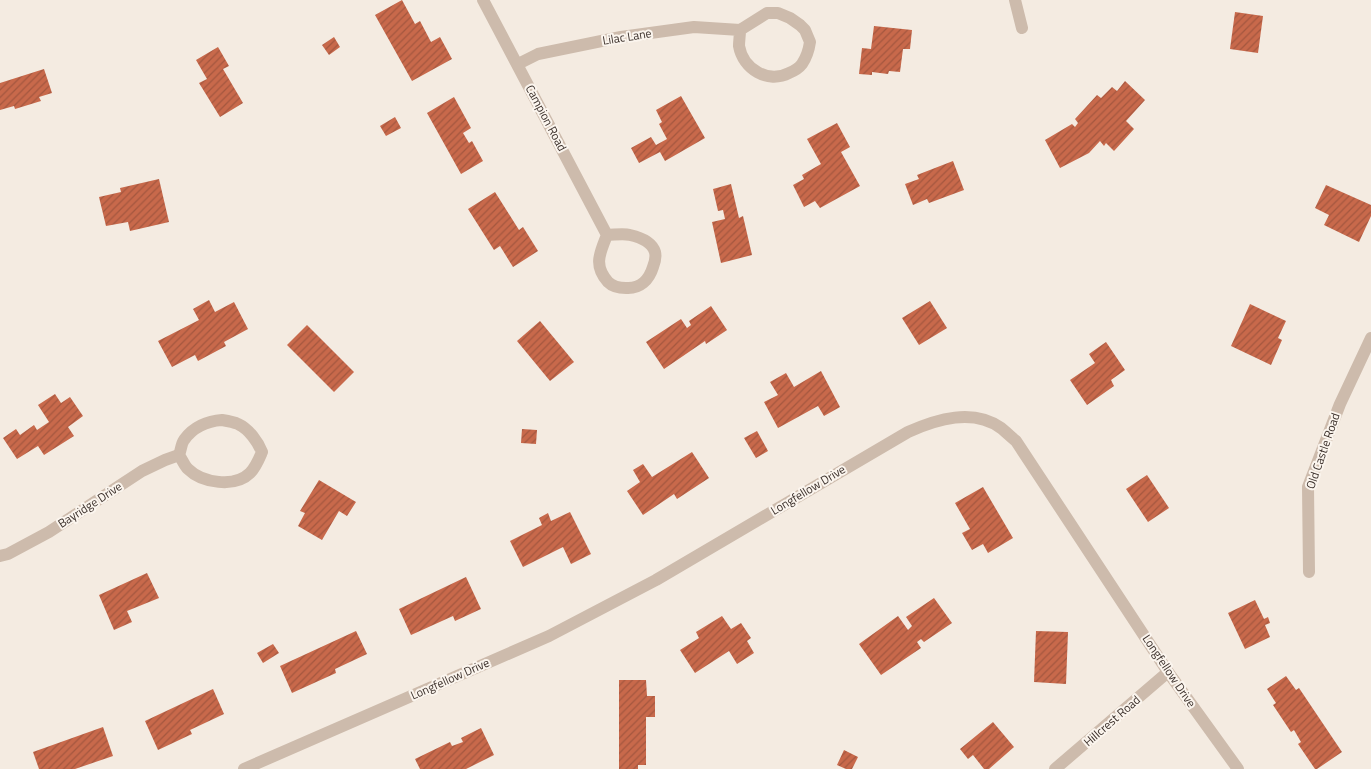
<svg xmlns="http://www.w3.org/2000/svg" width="1371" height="769" font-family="'Titillium Web',sans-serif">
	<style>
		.building { fill: url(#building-hatch) }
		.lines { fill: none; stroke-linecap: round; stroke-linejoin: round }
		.minor { stroke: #cdbbac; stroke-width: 12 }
		.labels { text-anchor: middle; stroke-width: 4; stroke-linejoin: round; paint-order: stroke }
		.street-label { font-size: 12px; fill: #3b302b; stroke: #fbf5ee }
	</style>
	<defs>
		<pattern id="building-hatch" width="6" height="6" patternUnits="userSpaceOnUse" patternTransform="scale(1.25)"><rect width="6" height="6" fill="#c8694b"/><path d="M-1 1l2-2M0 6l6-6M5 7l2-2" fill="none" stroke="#a4573f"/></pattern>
	</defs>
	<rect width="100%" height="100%" fill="#f4ebe1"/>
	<!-- building -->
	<g class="building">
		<polygon points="402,0 415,24 420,21 431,42 440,37 452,59 412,81 375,15"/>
		<polygon points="1235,12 1263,16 1258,53 1230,49"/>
		<polygon points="874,26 912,30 910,49 903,49 900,72 889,71 888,74 872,72 872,75 859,74 862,48 871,49"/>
		<polygon points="334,37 340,47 329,55 322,45"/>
		<polygon points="218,47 229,66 223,69 243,103 220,117 199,83 207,79 196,60"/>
		<polygon points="44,69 52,93 39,97 41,101 15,109 14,106 0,110 0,83"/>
		<polygon points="1125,81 1145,100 1126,121 1134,129 1114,151 1106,143 1104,146 1100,141 1089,153 1060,168 1045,140 1072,124 1075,127 1078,123 1075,119 1097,95 1101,98 1112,87 1117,91"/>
		<polygon points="681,96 705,138 665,161 660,152 639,163 631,148 651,137 656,145 667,139 659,124 662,122 656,110"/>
		<polygon points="454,97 471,128 463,133 469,143 472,141 483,161 461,174 427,113"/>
		<polygon points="395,117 401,128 386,136 380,126"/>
		<polygon points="837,123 850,147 841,152 860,186 820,208 815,201 804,207 793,185 804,179 802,175 821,164 807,139"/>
		<polygon points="953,161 964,190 929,203 927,199 913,205 905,184 919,179 917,175"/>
		<polygon points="159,179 169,222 130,231 128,222 106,226 99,197 121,192 120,188"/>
		<polygon points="731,184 739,218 743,216 752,255 721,263 712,222 725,219 723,210 718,211 713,189"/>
		<polygon points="1326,185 1371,205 1371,216 1359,242 1324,225 1329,215 1315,208"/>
		<polygon points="495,192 519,230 523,227 538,251 513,267 500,246 494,250 468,209"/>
		<polygon points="209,300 215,312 234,302 248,329 224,342 226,346 198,361 195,355 172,367 158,341 199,320 193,309"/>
		<polygon points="930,301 947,328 919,345 902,318"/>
		<polygon points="1250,304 1286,321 1278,338 1282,340 1271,365 1231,346"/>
		<polygon points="711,306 727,330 706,344 705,341 664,369 646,342 681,319 687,328 691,325 689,321"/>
		<polygon points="540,321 574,362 550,381 517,341"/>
		<polygon points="307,325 354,372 334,392 287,345"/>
		<polygon points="1106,342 1125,370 1111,380 1114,386 1087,405 1070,380 1095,363 1089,354"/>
		<polygon points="821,371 840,407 824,416 818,406 778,428 764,402 778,395 770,382 786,373 794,387"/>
		<polygon points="55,394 61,403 70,397 83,416 68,427 74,436 44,455 38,446 17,459 3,438 16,429 20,435 34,425 37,430 49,422 38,405"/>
		<polygon points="522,429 537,430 536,444 521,443"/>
		<polygon points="757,431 768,451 756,458 744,438"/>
		<polygon points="692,452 709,478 677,499 674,494 643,515 627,491 640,482 633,470 643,464 652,477"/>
		<polygon points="1147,475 1169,508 1148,522 1126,489"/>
		<polygon points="319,480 356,502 347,516 339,511 322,540 298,526 305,513 300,511"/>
		<polygon points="983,487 1013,538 988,553 983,544 972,550 962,533 970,529 955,503"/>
		<polygon points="570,512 591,554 571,564 563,547 523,567 510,541 542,525 539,518 548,513 551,521"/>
		<polygon points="147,573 159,598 127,611 132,622 114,630 99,595"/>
		<polygon points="466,577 481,609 455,621 453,616 411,635 399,609"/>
		<polygon points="934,598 952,623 924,642 921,639 917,642 921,648 881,675 859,644 898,616 908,630 912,626 906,617"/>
		<polygon points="1255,600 1264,619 1268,617 1270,623 1265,625 1270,637 1245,649 1228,613"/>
		<polygon points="722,616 731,629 741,623 751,638 747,641 754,653 737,664 729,651 695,673 680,650 699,638 696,632"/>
		<polygon points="356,631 367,654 335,669 336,673 292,693 280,666"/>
		<polygon points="1036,631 1068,632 1066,684 1034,682"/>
		<polygon points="273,644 279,653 263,663 257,653"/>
		<polygon points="1286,676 1296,690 1299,688 1342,752 1317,769 1315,769 1298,744 1301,742 1294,730 1291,732 1273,705 1276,703 1267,689"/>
		<polygon points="619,680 646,680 647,696 655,696 655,717 646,717 646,765 638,765 638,769 619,769"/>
		<polygon points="213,689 224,714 190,730 192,734 158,750 145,721"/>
		<polygon points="993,722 1014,747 989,769 984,769 973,755 968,759 960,749"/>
		<polygon points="103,727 113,756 75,769 39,769 33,752"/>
		<polygon points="481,728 494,755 466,769 420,769 415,759 450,742 452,746 463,742 461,738"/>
		<polygon points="844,750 858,757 852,769 846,769 837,765"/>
	</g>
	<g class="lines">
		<!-- minor -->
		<g class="minor">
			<path d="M483,0L607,235C600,253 593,265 608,282C613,287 619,288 626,288C640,289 649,280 653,267C655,262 656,256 655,252C652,242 639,237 630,235C623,233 614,235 607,235"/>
			<polyline points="1015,0 1022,28"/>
			<path d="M518,64L538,54L621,37L694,27L740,30L767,13H778L790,18L800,25L805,30L810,42C809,49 806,58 802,64C799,68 794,71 789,73C768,84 743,69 739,46C739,41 740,35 740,30"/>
			<path d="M222,420C228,421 234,422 238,424C249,429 258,442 262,452C259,459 256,467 250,473C235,488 202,483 188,469C184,465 182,459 179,455C181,451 181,444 184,440C193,427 208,421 222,420Z"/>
			<polyline points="0,556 8,554 49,532 142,471 165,460 179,455"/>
			<polyline points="1309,572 1308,487 1340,404 1371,338"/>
			<path d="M244,769L549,636L656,580L908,432C937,419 973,408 1001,428C1006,432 1011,437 1016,441L1168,672L1238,769"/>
			<polyline points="1055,769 1168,672"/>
		</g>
	</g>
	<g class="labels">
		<!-- street labels -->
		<g class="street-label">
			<text transform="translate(627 37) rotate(-9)" y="4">Lilac Lane</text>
			<text transform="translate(546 118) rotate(62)" y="4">Campion Road</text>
			<text transform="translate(1323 451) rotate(-71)" y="4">Old Castle Road</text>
			<text transform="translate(808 490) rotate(-31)" y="4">Longfellow Drive</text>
			<text transform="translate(90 505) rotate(-33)" y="4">Bayridge Drive</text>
			<text transform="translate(1169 671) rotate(56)" y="4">Longfellow Drive</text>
			<text transform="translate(450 679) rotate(-24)" y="4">Longfellow Drive</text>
			<text transform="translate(1112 721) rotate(-41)" y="4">Hillcrest Road</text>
		</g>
	</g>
</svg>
